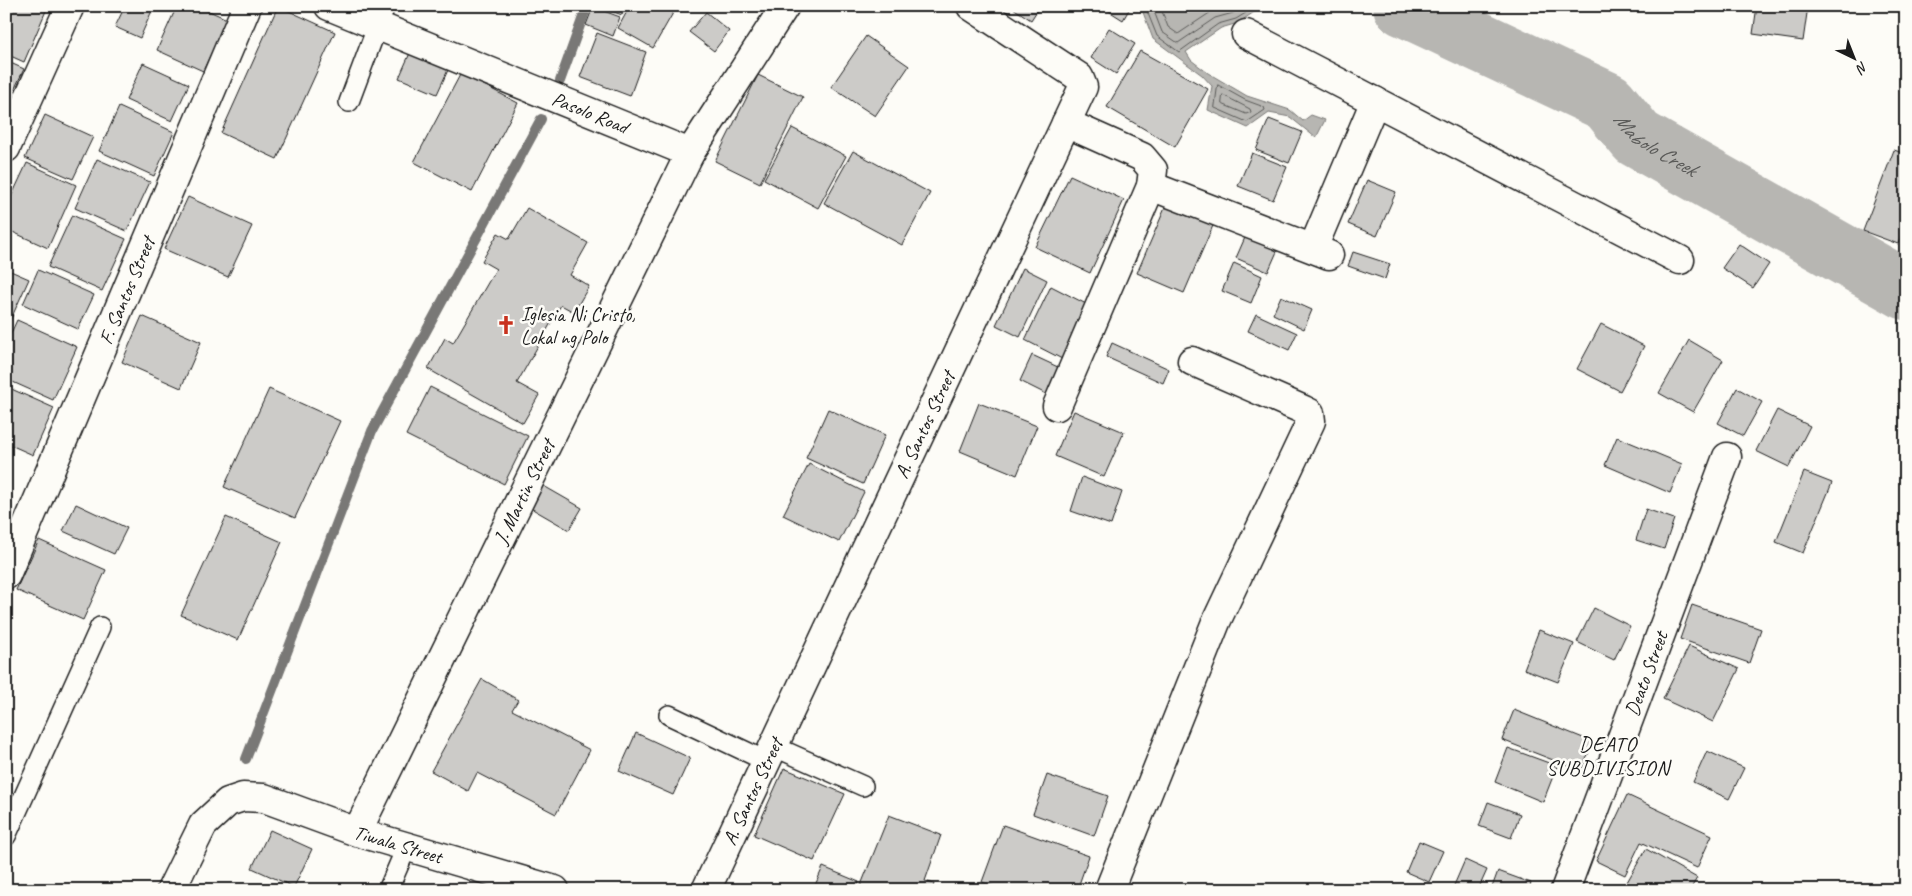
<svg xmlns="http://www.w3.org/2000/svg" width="1912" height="896" font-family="Caveat,sans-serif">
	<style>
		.water { fill: #b7b6b2; stroke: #797876 }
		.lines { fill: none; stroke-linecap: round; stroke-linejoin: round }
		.shore { stroke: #5a5a58; stroke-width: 1 }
		.stream { stroke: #797876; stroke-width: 10 }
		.river { stroke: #b7b6b2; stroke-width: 60 }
		.building { fill: #cccbc8; stroke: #1c1c1c }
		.lane-casing { stroke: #1c1c1c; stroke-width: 22 }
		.street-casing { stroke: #1c1c1c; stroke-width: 31 }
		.secondary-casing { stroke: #1c1c1c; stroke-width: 31 }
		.lane { stroke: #fdfcf7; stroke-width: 19 }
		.street { stroke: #fdfcf7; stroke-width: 28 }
		.secondary { stroke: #fdfcf7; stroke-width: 28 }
		.labels { text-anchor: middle; stroke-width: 5; stroke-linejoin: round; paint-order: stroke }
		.street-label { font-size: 20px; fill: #1c1c1c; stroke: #fdfcf7 }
		.poi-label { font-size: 20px; fill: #1c1c1c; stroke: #fdfcf7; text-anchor: start }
		.water-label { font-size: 21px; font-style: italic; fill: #5a5a58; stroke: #fdfcf7 }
		.neighbourhood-label { font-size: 21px; letter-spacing: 1px; fill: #1c1c1c; stroke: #fdfcf7 }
	</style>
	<rect width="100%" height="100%" fill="#fdfcf7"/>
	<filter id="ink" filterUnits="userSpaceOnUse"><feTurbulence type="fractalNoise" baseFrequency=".02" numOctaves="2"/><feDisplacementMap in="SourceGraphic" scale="10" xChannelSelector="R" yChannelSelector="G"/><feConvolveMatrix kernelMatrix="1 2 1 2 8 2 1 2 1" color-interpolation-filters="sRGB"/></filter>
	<g filter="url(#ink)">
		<!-- water -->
		<polygon class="water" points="1142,6 1263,6 1238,23 1221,28 1186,52 1191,60 1208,73 1247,96 1290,110 1303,121 1311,115 1325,120 1316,138 1290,117 1269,113 1248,128 1208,110 1212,86 1202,75 1153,39 1141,7"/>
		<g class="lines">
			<!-- shore -->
			<g class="shore">
				<polyline points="1145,6 1157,36 1179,52 1218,24 1236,19 1257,6"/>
				<polyline points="1152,6 1162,32 1178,43 1215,18 1233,13 1244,6"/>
				<polyline points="1160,6 1168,27 1178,34 1211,12 1229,6"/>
				<polygon points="1218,85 1245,100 1264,107 1265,110 1247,122 1215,108"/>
				<polygon points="1223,95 1250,109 1251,112 1246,114 1222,104"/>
			</g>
			<!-- stream -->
			<g class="stream">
				<polyline points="560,81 587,6"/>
				<polyline points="246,759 372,431 541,119"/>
			</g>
			<!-- river -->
			<path class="river" id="s1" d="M1403,6L1608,102L1637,138L1906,290"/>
		</g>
		<!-- building -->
		<g class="building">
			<polygon points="6,6 48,6 24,62 6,54"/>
			<polygon points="125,6 154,6 140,38 115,27"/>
			<polygon points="177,6 198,6 227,19 203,71 157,50"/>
			<polygon points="278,6 335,32 277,159 221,133"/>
			<polygon points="598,6 626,6 622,15"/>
			<polygon points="630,6 677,6 653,48 618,28"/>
			<polygon points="1010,6 1040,6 1031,20"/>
			<polygon points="1101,6 1131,6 1123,20"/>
			<polygon points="1757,6 1808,6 1803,41 1753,34"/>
			<polygon points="593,7 620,17 613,36 586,25"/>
			<polygon points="706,12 729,31 714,51 689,32"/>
			<polygon points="1109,28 1135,44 1116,74 1091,58"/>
			<polygon points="597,33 646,52 630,96 580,77"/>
			<polygon points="866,36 909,66 875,116 831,87"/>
			<polygon points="1140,51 1208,89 1175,147 1107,107"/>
			<polygon points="410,53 448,70 437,94 399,78"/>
			<polygon points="6,61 24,69 6,107"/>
			<polygon points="143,63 189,84 172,121 126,100"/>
			<polygon points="461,73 518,103 472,192 414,162"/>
			<polygon points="758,75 803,97 760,183 715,161"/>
			<polygon points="119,107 174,132 154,176 99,151"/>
			<polygon points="45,115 93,137 73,179 25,158"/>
			<polygon points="1269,119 1302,132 1289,163 1256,150"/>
			<polygon points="792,128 846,156 818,208 764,179"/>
			<polygon points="1894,150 1906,154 1906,223 1898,244 1863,231"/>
			<polygon points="853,151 930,193 902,245 824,203"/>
			<polygon points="1252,153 1287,167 1273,200 1238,186"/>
			<polygon points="97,159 150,182 127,231 75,208"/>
			<polygon points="27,163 76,185 48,248 6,229 6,208"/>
			<polygon points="1070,175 1124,200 1090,273 1035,247"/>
			<polygon points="1367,180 1396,192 1377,236 1348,224"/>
			<polygon points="188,197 252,226 228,277 164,249"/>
			<polygon points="1168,201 1215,221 1184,293 1137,273"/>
			<polygon points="527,208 588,243 570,275 589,286 574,312 561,305 517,383 539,395 523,423 428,369 445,338 453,343 496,269 482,261 498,233 509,239"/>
			<polygon points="72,215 126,239 102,291 48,267"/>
			<polygon points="1247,233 1279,247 1268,272 1236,258"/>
			<polygon points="1739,244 1769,264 1753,288 1722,268"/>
			<polygon points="1353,252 1390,264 1385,279 1348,266"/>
			<polygon points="1234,263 1262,276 1251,303 1222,291"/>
			<polygon points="1023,268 1047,280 1020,337 996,325"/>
			<polygon points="6,269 29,279 10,321 6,319"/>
			<polygon points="38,270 94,295 78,329 23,304"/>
			<polygon points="1051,286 1092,307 1066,361 1025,340"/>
			<polygon points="1281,296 1312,310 1304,329 1273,314"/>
			<polygon points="1256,314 1297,333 1289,350 1248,331"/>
			<polygon points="142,316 201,342 181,388 122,362"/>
			<polygon points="17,320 77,347 53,400 6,379 6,344"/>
			<polygon points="1601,324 1644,346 1620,391 1577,369"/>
			<polygon points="1689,340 1723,360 1693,412 1659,393"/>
			<polygon points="1112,343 1169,369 1163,383 1106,357"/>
			<polygon points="1032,355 1060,368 1048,395 1020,381"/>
			<polygon points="7,387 54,408 33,455 6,443"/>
			<polygon points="430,387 528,436 504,484 406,435"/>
			<polygon points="1737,388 1762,402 1743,436 1718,423"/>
			<polygon points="269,389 340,421 295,518 224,487"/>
			<polygon points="979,403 1037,426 1017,475 960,451"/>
			<polygon points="828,409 885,435 863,484 806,458"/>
			<polygon points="1777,410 1810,426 1789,467 1756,451"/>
			<polygon points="1074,411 1124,432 1104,477 1055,456"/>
			<polygon points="1617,437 1682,464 1670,493 1605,465"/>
			<polygon points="809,464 864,492 839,542 783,515"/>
			<polygon points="1804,472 1832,483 1803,553 1776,542"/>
			<polygon points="1082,477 1122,492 1111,525 1071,511"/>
			<polygon points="542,485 582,508 569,530 529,507"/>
			<polygon points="76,504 127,528 114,554 63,531"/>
			<polygon points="1646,509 1674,519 1664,549 1636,540"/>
			<polygon points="226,517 282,542 238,640 181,615"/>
			<polygon points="39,540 106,570 83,620 16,590"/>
			<polygon points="1692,605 1761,629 1749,663 1680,639"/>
			<polygon points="1594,608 1630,626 1614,660 1577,642"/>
			<polygon points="1539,630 1574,644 1558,682 1524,669"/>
			<polygon points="1689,646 1739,669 1713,722 1663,699"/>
			<polygon points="482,679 518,700 512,710 590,750 556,814 477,773 468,791 431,771"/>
			<polygon points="1514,710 1593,742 1581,771 1502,740"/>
			<polygon points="636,733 690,758 673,795 619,771"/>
			<polygon points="1508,748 1557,766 1543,802 1495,782"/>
			<polygon points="1707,751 1744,768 1729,799 1693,782"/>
			<polygon points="784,768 845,794 814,861 754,835"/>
			<polygon points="1047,775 1108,796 1094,836 1033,814"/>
			<polygon points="1627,795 1712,835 1697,868 1641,842 1625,875 1596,861"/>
			<polygon points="1488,802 1520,814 1511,838 1479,826"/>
			<polygon points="889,815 941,835 925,881 934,884 932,890 859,890"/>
			<polygon points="1003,825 1089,856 1077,890 1003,890 982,882"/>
			<polygon points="270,830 312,849 294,887 252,868"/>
			<polygon points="1419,841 1443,851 1429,882 1406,872"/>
			<polygon points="1646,849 1697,878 1690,890 1623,889"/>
			<polygon points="1465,860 1487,870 1478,890 1452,890"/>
			<polygon points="823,867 859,882 856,890 813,890"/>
			<polygon points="1498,871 1531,883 1529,890 1491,890"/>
		</g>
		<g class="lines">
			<!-- lane casing -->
			<g class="lane-casing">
				<g id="lane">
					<polyline points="349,102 385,6"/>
					<polyline points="669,715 766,761"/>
					<polyline points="773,746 863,786"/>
					<polyline points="6,836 100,627"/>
					<polyline points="388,890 407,846"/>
				</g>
			</g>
			<!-- street casing -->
			<g class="street-casing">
				<g id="street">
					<polyline points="1246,34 1680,260"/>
					<polyline points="6,148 70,6"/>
					<polyline points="1151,186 1329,255"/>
					<polyline points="1313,248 1375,101"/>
					<polyline points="1057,406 1151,186 1153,170 1142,157 1066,123"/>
					<path id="s2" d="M6,575L247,6"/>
					<path id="s3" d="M357,832L690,153"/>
					<path id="s4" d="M706,890L1083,87L1079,77L971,6"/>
					<polyline points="1109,890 1216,622 1311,421 1310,413 1304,410 1192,361"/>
					<path id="s5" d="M1565,890L1727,457"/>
				</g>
			</g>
			<!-- secondary casing -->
			<g class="secondary-casing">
				<g id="secondary">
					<path id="s6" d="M329,6L690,153L785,6"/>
					<path id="s7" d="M171,890L203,825L228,802L243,797L264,798L357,832L555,890"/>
				</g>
			</g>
			<!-- lane -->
			<use href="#lane" class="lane"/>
			<!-- street -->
			<use href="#street" class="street"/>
			<!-- secondary -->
			<use href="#secondary" class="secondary"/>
		</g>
	</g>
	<!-- icons -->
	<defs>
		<g id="church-bare" transform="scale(1.5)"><path d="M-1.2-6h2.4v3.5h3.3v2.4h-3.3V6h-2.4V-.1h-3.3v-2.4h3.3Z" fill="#c8321e" stroke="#fdfcf7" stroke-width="2.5" paint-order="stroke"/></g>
	</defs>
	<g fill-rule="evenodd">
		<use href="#church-bare" x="506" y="325"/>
	</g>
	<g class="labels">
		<!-- street labels -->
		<g class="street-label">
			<text dy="7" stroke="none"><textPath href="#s6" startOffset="282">Pasolo Road</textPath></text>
			<text dy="7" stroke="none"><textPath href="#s2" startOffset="309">F. Santos Street</textPath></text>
			<text dy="7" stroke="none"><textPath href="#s4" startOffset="514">A. Santos Street</textPath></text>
			<text dy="7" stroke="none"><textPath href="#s3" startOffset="379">J. Martin Street</textPath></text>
			<text dy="7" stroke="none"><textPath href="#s5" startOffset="231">Deato Street</textPath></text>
			<text dy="7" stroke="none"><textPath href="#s4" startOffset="109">A. Santos Street</textPath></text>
			<text dy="7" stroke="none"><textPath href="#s7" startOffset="285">Tiwala Street</textPath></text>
		</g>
		<!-- poi labels -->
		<g class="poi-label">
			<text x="521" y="321">Iglesia Ni Cristo,<tspan x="521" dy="23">Lokal ng Polo</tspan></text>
		</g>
		<!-- water labels -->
		<g class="water-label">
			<text dy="7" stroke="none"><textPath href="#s1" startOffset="291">Mabolo Creek</textPath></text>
		</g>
		<!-- neighbourhood labels -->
		<g class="neighbourhood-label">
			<text x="1608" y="751">DEATO<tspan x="1608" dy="24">SUBDIVISION</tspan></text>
		</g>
	</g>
	<!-- margin -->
	<rect width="1912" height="896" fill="none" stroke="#fdfcf7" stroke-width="25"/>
	<rect x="12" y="12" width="1887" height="871" fill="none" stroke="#1c1c1c" stroke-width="2" filter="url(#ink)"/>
	<!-- north arrow -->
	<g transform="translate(1854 58) rotate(137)" stroke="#fdfcf7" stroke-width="4" paint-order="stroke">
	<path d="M0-4L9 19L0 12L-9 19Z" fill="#1c1c1c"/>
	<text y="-8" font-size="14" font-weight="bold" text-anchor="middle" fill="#1c1c1c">N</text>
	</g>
</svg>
